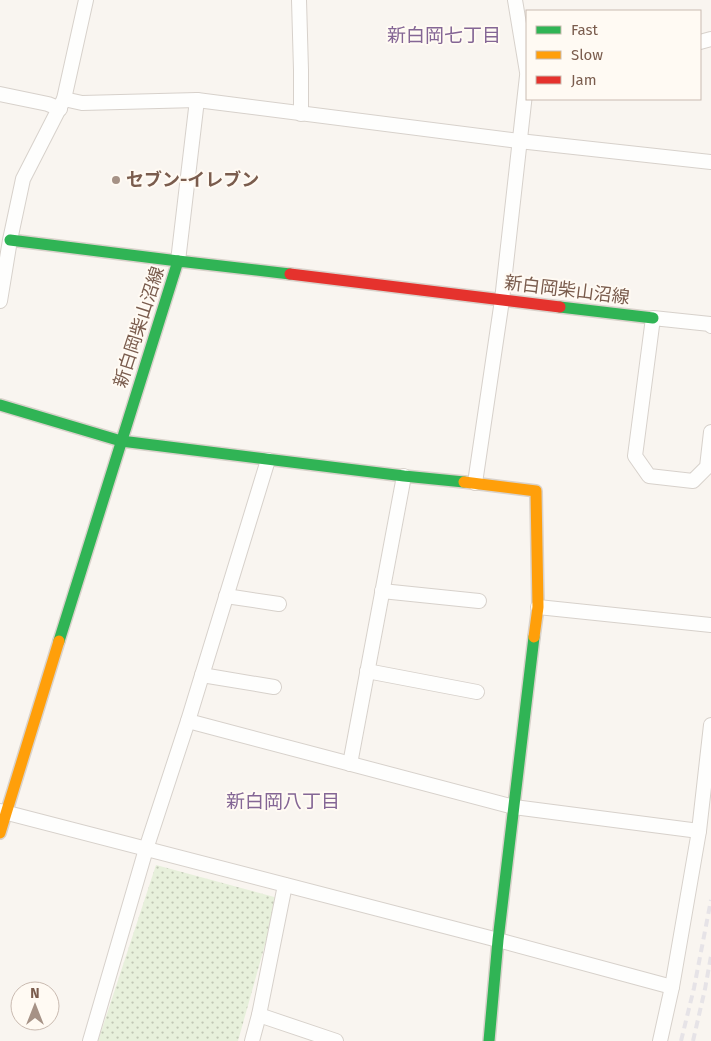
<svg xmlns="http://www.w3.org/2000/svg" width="711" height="1041" font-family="'Fira Sans','Noto Sans JP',sans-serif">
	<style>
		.park { fill: url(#park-dots) }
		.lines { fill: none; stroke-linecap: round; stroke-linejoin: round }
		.street-casing { stroke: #d7d1cb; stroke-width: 16 }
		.fast-casing { stroke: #d9d2cb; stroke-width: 14 }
		.slow-casing { stroke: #d9d2cb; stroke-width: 14 }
		.jam-casing { stroke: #d9d2cb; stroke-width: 14 }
		.street { stroke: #fefefd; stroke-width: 14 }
		.fast { stroke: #30b455; stroke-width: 11 }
		.slow { stroke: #ff9f0a; stroke-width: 11 }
		.jam { stroke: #e5322d; stroke-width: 11 }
		.rail { stroke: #e6e3e7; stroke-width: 4; stroke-dasharray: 8 5; stroke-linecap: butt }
		.poi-dot { fill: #a69286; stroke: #fffaf3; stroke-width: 2 }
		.labels { text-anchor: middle; stroke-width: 4; stroke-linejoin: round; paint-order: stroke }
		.poi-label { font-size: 18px; font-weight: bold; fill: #7a5c4d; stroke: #fffaf3; text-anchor: start }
		.street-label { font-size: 18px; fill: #7a5c4d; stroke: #fffaf3 }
		.neighbourhood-label { font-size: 19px; fill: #846695; stroke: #fffaf3 }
	</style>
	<defs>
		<pattern id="park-dots" width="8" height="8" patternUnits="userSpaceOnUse" patternTransform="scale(1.25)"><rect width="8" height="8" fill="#e7f0db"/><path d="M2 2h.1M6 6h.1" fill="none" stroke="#c0c6b4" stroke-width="1.8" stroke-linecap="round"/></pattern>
	</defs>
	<rect width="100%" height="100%" fill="#f9f5f0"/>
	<!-- park -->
	<polygon class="park" points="156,865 278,898 238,1041 98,1041"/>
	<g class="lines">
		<!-- street casing -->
		<g class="street-casing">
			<g id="street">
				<polyline points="299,0 301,70 301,114"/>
				<polyline points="515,0 527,72"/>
				<polyline points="700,42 711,39"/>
				<polyline points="0,94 48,104 60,109"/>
				<polyline points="64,99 82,103 197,100 519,141 711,162"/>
				<polyline points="178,261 197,100"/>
				<polyline points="0,301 10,240 23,179 64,99 86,0"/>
				<polyline points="711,326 710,324 653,318 635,456 649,476 693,481 707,467 711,432"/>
				<polyline points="475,483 502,300 527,76"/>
				<polyline points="382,591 479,601"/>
				<polyline points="226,596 279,604"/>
				<polyline points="538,607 711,625"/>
				<polyline points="367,671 477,692"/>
				<polyline points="202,675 274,687"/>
				<polyline points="188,721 514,807 699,831"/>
				<polyline points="350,764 404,476"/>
				<polyline points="0,811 498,940 672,987"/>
				<polyline points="259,1015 336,1041"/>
				<polyline points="90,1041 146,849 188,721 268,460"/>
				<polyline points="252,1041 259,1015 285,885"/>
				<polyline points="660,1041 672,987 699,831 711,725"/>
			</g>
		</g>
		<!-- fast casing -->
		<g class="fast-casing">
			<g id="fast">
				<polyline points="10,240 178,261"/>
				<polyline points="560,307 653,318"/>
				<polyline points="0,405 121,441 404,476 464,482"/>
				<polyline points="59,641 178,261 290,274"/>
				<polyline points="489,1041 498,940 534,637"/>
			</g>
		</g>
		<!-- slow casing -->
		<g class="slow-casing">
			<g id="slow">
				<polyline points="464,482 536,491 538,607 534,637"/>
				<polyline points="0,833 59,641"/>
			</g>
		</g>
		<!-- jam casing -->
		<g class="jam-casing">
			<polyline id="jam" points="290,274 560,307"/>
		</g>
		<!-- street -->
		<use href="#street" class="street"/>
		<!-- fast -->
		<use href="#fast" class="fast"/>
		<!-- slow -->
		<use href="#slow" class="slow"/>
		<!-- jam -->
		<use href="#jam" class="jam"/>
		<!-- rail -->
		<g class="rail">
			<polyline points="681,1041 694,988 711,900"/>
			<polyline points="693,1041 705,989 711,956"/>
		</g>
	</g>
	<!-- markers -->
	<circle class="poi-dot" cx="116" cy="180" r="5"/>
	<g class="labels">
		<!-- poi labels -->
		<g class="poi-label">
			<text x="126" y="186">セブン-イレブン</text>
		</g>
		<!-- street labels -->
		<g class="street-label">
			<text transform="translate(567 290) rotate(7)" y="6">新白岡柴山沼線</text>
			<text transform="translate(139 327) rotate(-72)" y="6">新白岡柴山沼線</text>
		</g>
		<!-- neighbourhood labels -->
		<g class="neighbourhood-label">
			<text x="444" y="42">新白岡七丁目</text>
			<text x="283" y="808">新白岡八丁目</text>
		</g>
	</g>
	<!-- legend -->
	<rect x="526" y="10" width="175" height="90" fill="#fffaf3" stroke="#cabbb1"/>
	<rect x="536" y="26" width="25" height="8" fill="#30b455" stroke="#cabbb1"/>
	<text x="571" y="35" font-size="15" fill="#7a5c4d">Fast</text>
	<rect x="536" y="51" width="25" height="8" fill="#ff9f0a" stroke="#cabbb1"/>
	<text x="571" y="60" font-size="15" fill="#7a5c4d">Slow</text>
	<rect x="536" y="76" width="25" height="8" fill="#e5322d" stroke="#cabbb1"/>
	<text x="571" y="85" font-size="15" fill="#7a5c4d">Jam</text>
	<!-- north arrow -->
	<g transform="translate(35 1006)"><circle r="24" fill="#fffaf3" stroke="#cabbb1"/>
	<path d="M0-4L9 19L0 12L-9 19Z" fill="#a69286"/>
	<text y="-8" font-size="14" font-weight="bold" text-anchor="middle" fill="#7a5c4d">N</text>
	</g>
</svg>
